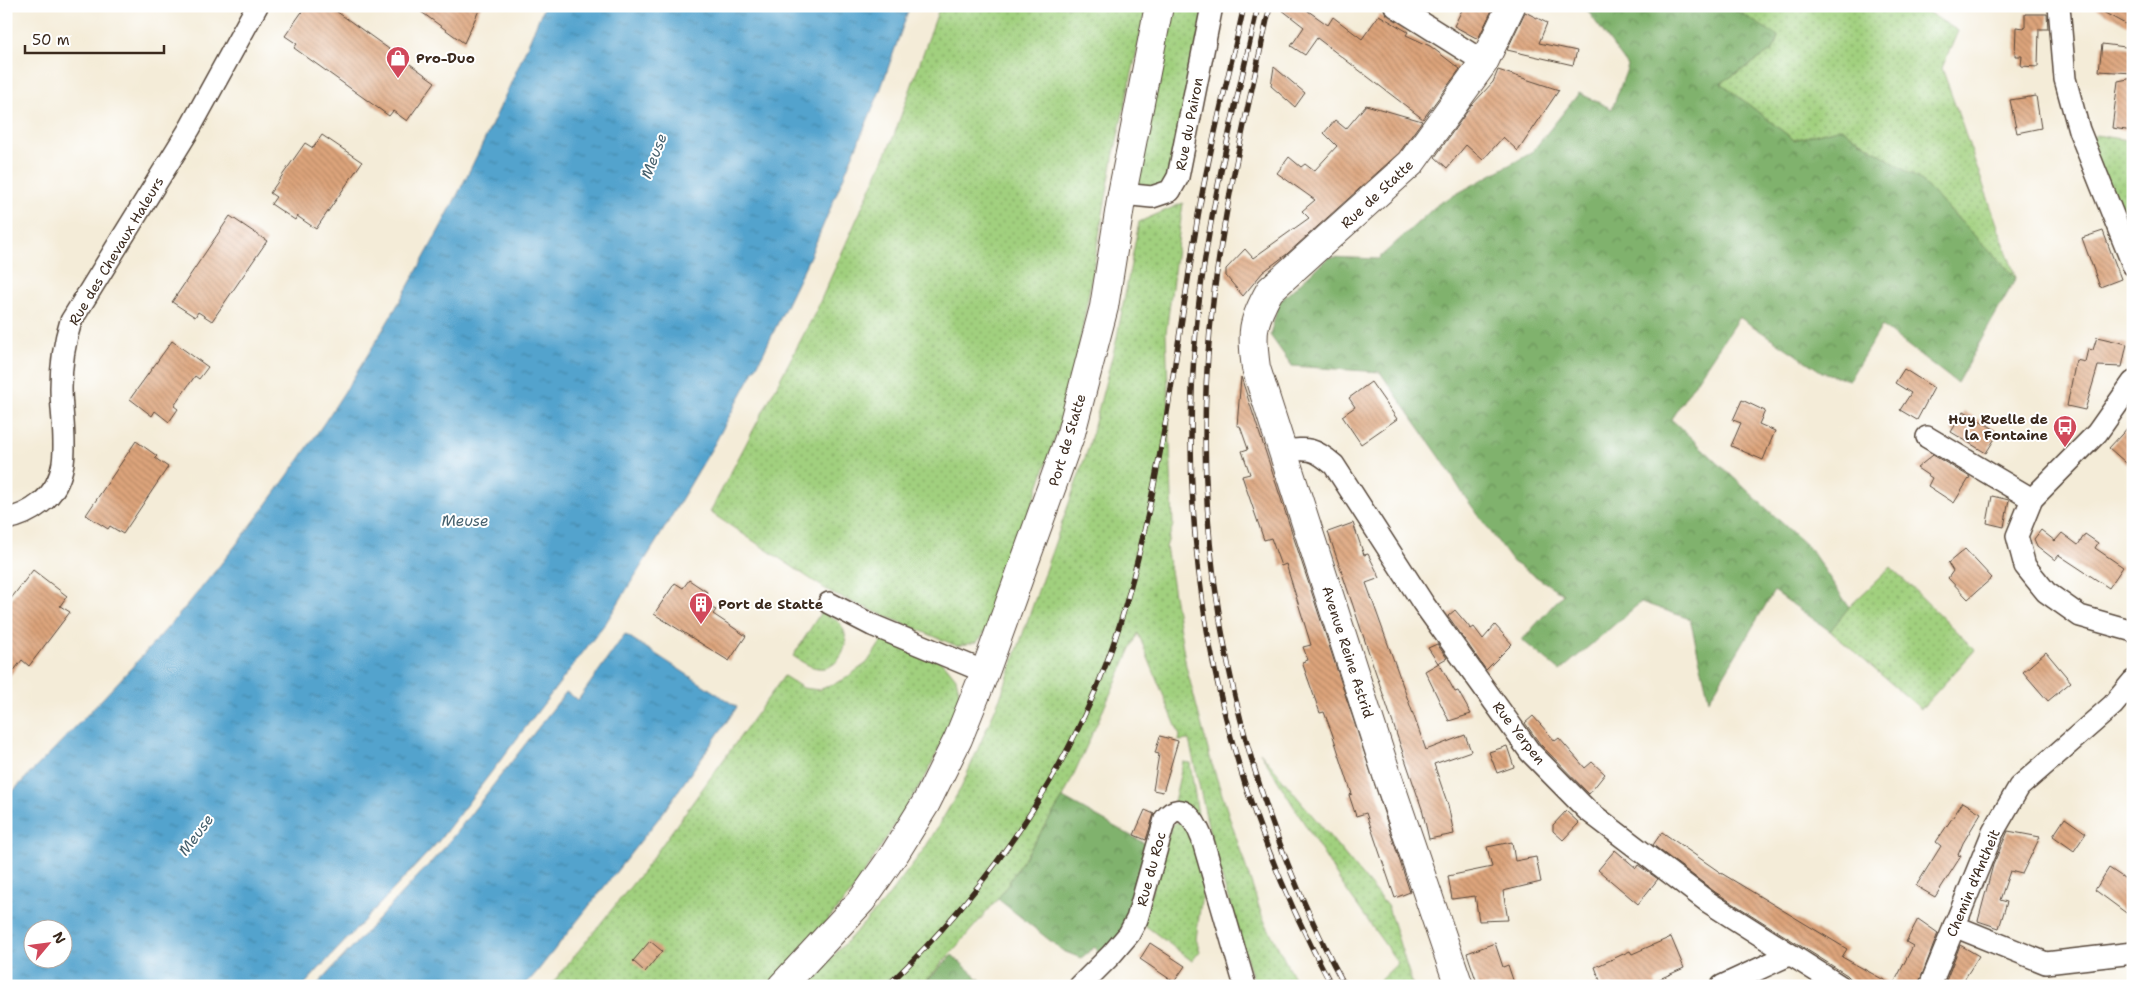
<svg xmlns="http://www.w3.org/2000/svg" width="2139" height="992" font-family="'Shantell Sans',sans-serif">
	<style>
		.grass { fill: url(#grass-dots); stroke: #6e7d4e }
		.forest { fill: url(#forest-crowns); stroke: #5e6e46 }
		.water { fill: url(#water-ripples); stroke: #466676; fill-rule: evenodd }
		.building { fill: url(#building-back-hatch) }
		.lines { fill: none; stroke-linecap: round; stroke-linejoin: round }
		.street-casing { stroke: #57473a; stroke-width: 24 }
		.secondary-casing { stroke: #57473a; stroke-width: 30 }
		.primary-casing { stroke: #57473a; stroke-width: 30 }
		.street { stroke: #fff; stroke-width: 21 }
		.secondary { stroke: #fff; stroke-width: 28 }
		.primary { stroke: #fff; stroke-width: 28 }
		.rail-casing { stroke: #3b2a1e; stroke-width: 5.5 }
		.rail { stroke: #fff; stroke-width: 4; stroke-dasharray: 11; stroke-linecap: butt }
		.labels { text-anchor: middle; stroke-width: 4; stroke-linejoin: round; paint-order: stroke }
		.poi-label { font-size: 14px; font-weight: bold; fill: #3b2a1e; stroke: #fff; text-anchor: start }
		.street-label { font-size: 14px; fill: #3b2a1e; stroke: #fff }
		.water-label { font-size: 15px; font-style: italic; fill: #45606d; stroke: #fff }
	</style>
	<defs>
		<pattern id="grass-dots" width="8" height="8" patternUnits="userSpaceOnUse" patternTransform="scale(1.25)"><rect width="8" height="8" fill="#a1d07e"/><path d="M2 2h.1M6 6h.1" fill="none" stroke="#84a967" stroke-width="1.8" stroke-linecap="round"/></pattern>
		<pattern id="forest-crowns" width="20" height="18" patternUnits="userSpaceOnUse" patternTransform="scale(1.25)"><rect width="20" height="18" fill="#80b26d"/><path d="M2 6a3 3 0 1 1 6 0M12 15a3 3 0 1 1 6 0" fill="none" stroke="#6a9159"/></pattern>
		<pattern id="water-ripples" width="26" height="14" patternUnits="userSpaceOnUse" patternTransform="scale(1.25)"><rect width="26" height="14" fill="#52a3cd"/><path d="M2 4q2-2 4 0t4 0M15 11q2-2 4 0t4 0" fill="none" stroke="#4585a6"/></pattern>
		<pattern id="building-back-hatch" width="6" height="6" patternUnits="userSpaceOnUse" patternTransform="scale(1.25)"><rect width="6" height="6" fill="#dda47b"/><path d="M-1 5l2 2M0 0l6 6M5-1l2 2" fill="none" stroke="#b48664"/></pattern>
	</defs>
	<rect width="100%" height="100%" fill="#fff"/>
	<filter id="ink" filterUnits="userSpaceOnUse"><feTurbulence type="fractalNoise" baseFrequency=".02" numOctaves="2"/><feDisplacementMap in="SourceGraphic" scale="10" xChannelSelector="R" yChannelSelector="G"/><feConvolveMatrix kernelMatrix="1 2 1 2 8 2 1 2 1" color-interpolation-filters="sRGB"/></filter>
	<filter id="wash" filterUnits="userSpaceOnUse"><feTurbulence type="fractalNoise" baseFrequency=".0096" numOctaves="4" result="noise"/><feDisplacementMap in="SourceGraphic" scale="20" xChannelSelector="R" yChannelSelector="G"/><feGaussianBlur stdDeviation="1.12" result="paint"/><feColorMatrix in="noise" values="0 0 0 0 0 0 0 0 0 0 0 0 0 0 0 0 0 1.4 0 .05"/><feComposite in="paint" operator="in"/></filter>
	<g filter="url(#wash)">
		<rect width="100%" height="100%" fill="#f4ecd8"/>
		<!-- grass -->
		<g class="grass">
			<polygon points="940,6 1147,6 1113,158 1078,353 1060,424 989,628 977,642 957,646 833,594 710,512 815,313 893,138"/>
			<polygon points="1159,6 1212,6 1170,191 1122,194"/>
			<polygon points="1729,6 1918,6 1958,31 1942,68 2016,278 1921,181 1841,128 1794,140 1721,83 1773,50 1778,37"/>
			<polygon points="2096,135 2133,141 2133,265 2085,144"/>
			<polygon points="1183,203 1166,333 1173,525 1166,547 1186,666 1211,761 1262,916 1298,986 1255,986 1214,852 1189,740 1179,741 1180,736 1138,633 1063,798 998,899 922,986 805,986 883,903 925,848 961,788 1002,693 1088,449 1116,342 1139,222"/>
			<polygon points="1891,567 1975,650 1921,709 1830,631 1849,607"/>
			<path d="M821,612C828,615 837,619 841,625C853,641 840,671 818,668C809,667 801,661 793,656Z"/>
			<polygon points="883,639 944,663 956,678 960,695 955,714 927,774 852,892 771,986 550,986 643,871 784,676 803,688 819,690 843,680 867,663"/>
			<polygon points="1260,752 1388,907 1413,986 1374,986 1398,963 1342,884"/>
			<polygon points="1183,762 1190,763 1198,815 1173,806"/>
			<polygon points="1177,822 1187,826 1205,871 1196,939 1200,951 1192,961 1142,923 1171,827"/>
		</g>
		<!-- forest -->
		<g class="forest">
			<polygon points="1584,6 1729,6 1778,36 1773,50 1721,83 1794,140 1841,128 1921,181 2016,278 1957,383 1882,326 1849,380 1822,372 1739,317 1671,419 1811,550 1849,607 1830,631 1774,591 1709,700 1690,619 1641,602 1560,671 1522,640 1563,594 1513,562 1465,497 1442,460 1380,372 1292,366 1270,335 1279,302 1329,257 1378,259 1438,204 1531,153 1579,93 1612,109 1628,66"/>
			<polygon points="1063,798 1153,848 1137,919 1102,957 1095,947 1081,958 1063,951 998,899"/>
			<polygon points="952,955 987,986 922,986"/>
		</g>
		<!-- water -->
		<g class="water">
			<path d="M544,6H910L880,91L811,254L763,354L715,443L658,539L607,621L438,842L303,986H6V798C64,739 122,680 176,618C333,436 453,227 544,6ZM32,930H62V960H32Z"/>
			<polygon points="625,634 737,707 662,814 536,973 524,986 316,986 444,848 566,692 578,700"/>
		</g>
		<g id="blocks">
			<!-- building -->
			<g class="building">
				<polygon points="306,6 329,6 435,82 407,121 393,111 389,116 294,48 297,44 285,36"/>
				<polygon points="413,6 481,6 464,43"/>
				<polygon points="1277,6 1301,6 1328,25 1333,17 1362,39 1379,15 1408,32 1406,35 1430,46 1460,69 1423,119 1317,38 1305,55 1291,46 1304,27"/>
				<polygon points="1464,6 1494,6 1478,39 1454,26"/>
				<polygon points="2092,6 2133,6 2133,19 2129,26"/>
				<polygon points="1525,12 1547,23 1539,43 1577,51 1573,65 1507,50"/>
				<polygon points="2025,14 2047,14 2048,29 2039,29 2038,67 2021,66 2022,56 2015,56 2016,27 2025,28"/>
				<polygon points="2102,44 2133,48 2133,73 2099,71"/>
				<polygon points="1274,67 1305,93 1295,107 1271,86"/>
				<polygon points="1498,70 1559,90 1518,151 1503,137 1483,160 1466,145 1447,168 1435,157 1471,106 1493,82"/>
				<polygon points="2133,78 2133,131 2112,128 2118,81"/>
				<polygon points="2036,96 2041,128 2017,133 2010,100"/>
				<polygon points="1366,105 1422,121 1399,153 1287,254 1263,272 1243,296 1226,276 1226,269 1245,249 1253,258 1309,218 1302,211 1315,200 1277,173 1289,157 1301,167 1305,164 1314,171 1337,146 1324,133 1335,120 1346,129"/>
				<polygon points="322,135 362,162 316,229 297,216 295,220 271,204 276,197 270,193 305,143 313,148"/>
				<polygon points="230,216 267,241 212,321 198,312 195,317 172,302"/>
				<polygon points="2103,231 2121,279 2100,287 2082,238"/>
				<polygon points="2097,337 2127,344 2122,367 2098,366 2085,410 2067,406 2076,360 2085,362 2088,349 2093,350"/>
				<polygon points="172,341 208,367 199,379 195,376 174,406 178,409 169,422 155,411 152,416 130,399"/>
				<polygon points="1904,369 1934,388 1917,420 1900,410 1911,393 1895,383"/>
				<polygon points="1241,377 1410,892 1395,898 1366,813 1356,816 1349,795 1352,794 1332,733 1324,712 1320,713 1302,662 1308,660 1303,647 1311,645 1286,564 1281,566 1271,538 1264,540 1242,476 1250,474 1242,451 1248,449 1240,426 1237,426"/>
				<polygon points="1371,382 1397,419 1361,444 1342,416 1355,407 1349,398"/>
				<polygon points="1742,400 1765,411 1759,424 1775,431 1763,460 1731,446 1741,423 1733,420"/>
				<polygon points="1964,411 1999,432 1986,453 1951,432"/>
				<polygon points="2133,422 2133,469 2109,448"/>
				<polygon points="136,441 157,456 155,458 168,467 123,534 110,526 108,529 86,515"/>
				<polygon points="1933,455 1970,477 1954,503 1928,486 1932,478 1917,468"/>
				<polygon points="1992,496 2009,500 2004,527 1987,523"/>
				<polygon points="1353,523 1364,555 1368,554 1380,578 1366,583 1426,750 1465,735 1471,751 1434,764 1448,805 1454,834 1429,839 1422,809 1328,532"/>
				<polygon points="2041,530 2055,541 2062,533 2078,545 2085,534 2098,543 2095,548 2123,567 2109,588 2059,555 2055,560 2037,546 2034,539"/>
				<polygon points="1965,549 1992,578 1968,599 1948,578 1953,571 1948,563"/>
				<polygon points="33,570 67,596 60,606 70,612 29,666 22,660 6,681 6,605"/>
				<polygon points="689,580 707,592 703,599 713,606 712,608 716,610 713,614 746,636 729,661 654,614 675,583 683,588"/>
				<polygon points="1455,610 1471,629 1474,627 1483,639 1495,625 1512,644 1486,670 1448,616"/>
				<polygon points="1437,644 1447,658 1438,663 1428,648"/>
				<polygon points="2046,652 2071,682 2048,701 2023,672"/>
				<polygon points="1439,663 1455,692 1458,691 1471,714 1449,721 1425,671"/>
				<polygon points="1533,716 1555,741 1559,738 1585,768 1592,762 1605,774 1589,794 1540,744 1525,723"/>
				<polygon points="1160,736 1178,741 1163,792 1153,790 1159,754 1155,753"/>
				<polygon points="1507,746 1514,767 1497,773 1489,752"/>
				<polygon points="1963,802 1981,813 1963,843 1958,855 1961,856 1935,897 1916,886 1941,846 1936,842"/>
				<polygon points="1145,810 1154,814 1146,840 1134,835"/>
				<polygon points="1566,811 1579,823 1563,840 1553,831 1553,825"/>
				<polygon points="2065,818 2086,833 2074,851 2053,836"/>
				<polygon points="2008,831 2040,837 2022,874 2010,871 2000,900 2007,902 1999,928 1978,921 1993,865"/>
				<polygon points="1662,832 1721,873 1847,949 1842,957 1893,985 1913,946 1906,942 1918,919 1938,933 1918,986 1858,986 1847,975 1715,892 1653,845"/>
				<polygon points="1512,842 1515,861 1536,857 1541,882 1503,891 1508,920 1479,921 1475,896 1452,899 1448,876 1492,867 1487,847"/>
				<polygon points="1615,850 1636,868 1638,865 1658,879 1638,904 1598,870"/>
				<polygon points="2109,868 2133,884 2133,918 2095,890"/>
				<polygon points="1671,937 1684,968 1655,981 1656,986 1602,986 1595,967 1630,951 1632,954"/>
				<polygon points="650,941 662,951 645,972 633,961"/>
				<polygon points="1150,943 1185,966 1174,982 1140,959"/>
				<polygon points="1495,943 1503,967 1508,965 1515,986 1478,986 1467,953"/>
				<polygon points="1960,945 1979,956 1960,986 1944,986"/>
			</g>
		</g>
	</g>
	<g filter="url(#ink)">
		<use href="#blocks" fill-opacity="0" stroke="#57473a" stroke-width="1"/>
		<g class="lines">
			<!-- street casing -->
			<g class="street-casing">
				<g id="street">
					<polyline points="1395,6 1484,62"/>
					<polyline points="2059,6 2065,79 2079,130 2133,265"/>
					<polyline points="1122,194 1152,197 1170,191 1178,177 1212,6"/>
					<polyline points="2133,382 2097,433 2032,499 2017,536 2025,566 2046,592 2080,616 2133,631"/>
					<polyline points="1927,437 2032,499"/>
					<path d="M1284,451C1309,448 1314,448 1334,465L1423,603L1530,752L1587,810L1708,902L1840,986"/>
					<path d="M6,519C19,517 31,511 41,503C76,475 61,427 61,388C61,364 64,343 71,321L190,128L257,6"/>
					<polyline points="829,603 872,625 985,672"/>
					<polyline points="1954,926 2046,963 2133,953"/>
					<path d="M1080,986L1111,955L1129,934L1137,919L1165,819C1182,797 1196,823 1202,838L1245,986"/>
					<polyline points="1722,986 1789,955"/>
					<polyline points="1930,986 1993,832 2019,787 2113,705 2133,681"/>
				</g>
			</g>
			<!-- secondary casing -->
			<g class="secondary-casing">
				<polyline id="secondary" points="782,986 862,900 895,853 926,803 958,739 985,672 1071,433 1104,307 1122,194 1159,6"/>
			</g>
			<!-- primary casing -->
			<g class="primary-casing">
				<path id="primary" d="M1459,986L1388,778L1256,368C1251,332 1252,322 1270,290L1411,163L1484,62L1511,6"/>
			</g>
			<!-- street -->
			<use href="#street" class="street"/>
			<!-- secondary -->
			<use href="#secondary" class="secondary"/>
			<!-- primary -->
			<use href="#primary" class="primary"/>
			<!-- rail casing -->
			<g class="rail-casing">
				<g id="rail">
					<path d="M1258,6C1234,113 1206,221 1196,330C1175,562 1221,782 1332,986"/>
					<path d="M1270,6C1247,113 1220,221 1210,330C1189,558 1236,784 1345,986"/>
					<path d="M887,986C998,880 1086,748 1127,600C1162,474 1177,344 1198,216C1210,145 1229,76 1244,6"/>
				</g>
			</g>
			<!-- rail -->
			<use href="#rail" class="rail"/>
		</g>
	</g>
	<!-- icons -->
	<defs>
		<g id="shop-pin" transform="scale(1.25)"><path d="M0 17L-7.5 6A9.5 9.5 0 1 1 7.5 6Z" fill="#d1495b" stroke="#fff"/><path d="M-5-2.5h2.3a2.7 3.5 0 0 1 5.4 0H5L5.5 6h-11ZM-1.5-2.5h3a1.5 2.3 0 0 0-3 0Z" fill="#fff"/></g>
		<g id="bus-pin" transform="scale(1.25)"><path d="M0 17L-7.5 6A9.5 9.5 0 1 1 7.5 6Z" fill="#d1495b" stroke="#fff"/><path d="M-5-6H5V4H4V6H2V4H-2V6H-4V4H-5ZM-3.5-4V0h7V-4ZM-3.5 1.2v1.5H-2V1.2ZM2 1.2v1.5H3.5V1.2Z" fill="#fff"/></g>
		<g id="building-pin" transform="scale(1.25)"><path d="M0 17L-7.5 6A9.5 9.5 0 1 1 7.5 6Z" fill="#d1495b" stroke="#fff"/><path d="M-4-6H4V6H1V3H-1V6H-4ZM-2.5-4.3h1.7v1.8h-1.7ZM.8-4.3h1.7v1.8H.8ZM-2.5-1h1.7V.8h-1.7ZM.8-1h1.7V.8H.8Z" fill="#fff"/></g>
	</defs>
	<g fill-rule="evenodd">
		<use href="#shop-pin" x="398" y="58"/>
		<use href="#bus-pin" x="2065" y="427"/>
		<use href="#building-pin" x="701" y="604"/>
	</g>
	<g class="labels">
		<!-- poi labels -->
		<g class="poi-label">
			<text x="416" y="63">Pro-Duo</text>
			<text x="2048" y="424" text-anchor="end">Huy Ruelle de<tspan x="2048" dy="16">la Fontaine</tspan></text>
			<text x="718" y="609">Port de Statte</text>
		</g>
		<!-- street labels -->
		<g class="street-label">
			<text transform="translate(1189 124) rotate(-79)" y="5">Rue du Pairon</text>
			<text transform="translate(1377 194) rotate(-43)" y="5">Rue de Statte</text>
			<text transform="translate(116 251) rotate(-59)" y="5">Rue des Chevaux Haleurs</text>
			<text transform="translate(1067 440) rotate(-73)" y="5">Port de Statte</text>
			<text transform="translate(1348 652) rotate(72)" y="5">Avenue Reine Astrid</text>
			<text transform="translate(1519 733) rotate(52)" y="5">Rue Yerpen</text>
			<text transform="translate(1151 869) rotate(-75)" y="5">Rue du Roc</text>
			<text transform="translate(1973 883) rotate(-67)" y="5">Chemin d'Antheit</text>
		</g>
		<!-- water labels -->
		<g class="water-label">
			<text transform="translate(654 156) rotate(-69)" y="5">Meuse</text>
			<text x="465" y="526">Meuse</text>
			<text transform="translate(196 835) rotate(-53)" y="5">Meuse</text>
		</g>
	</g>
	<!-- margin -->
	<rect width="2139" height="992" fill="none" stroke="#fff" stroke-width="25"/>
	<!-- north arrow -->
	<g transform="translate(48 944) rotate(61)"><circle r="24" fill="#ffffff" stroke="#b1aaa5"/>
	<path d="M0-4L9 19L0 12L-9 19Z" fill="#d1495b"/>
	<text y="-8" font-size="14" font-weight="bold" text-anchor="middle" fill="#3b2a1e">N</text>
	</g>
	<!-- scale -->
	<path d="M25 45v8h139v-8" fill="none" stroke="#3b2a1e" stroke-width="2.5"/>
	<text x="32" y="45" font-size="15" fill="#3b2a1e" stroke="#ffffff" stroke-width="4" paint-order="stroke">50 m</text>
</svg>
